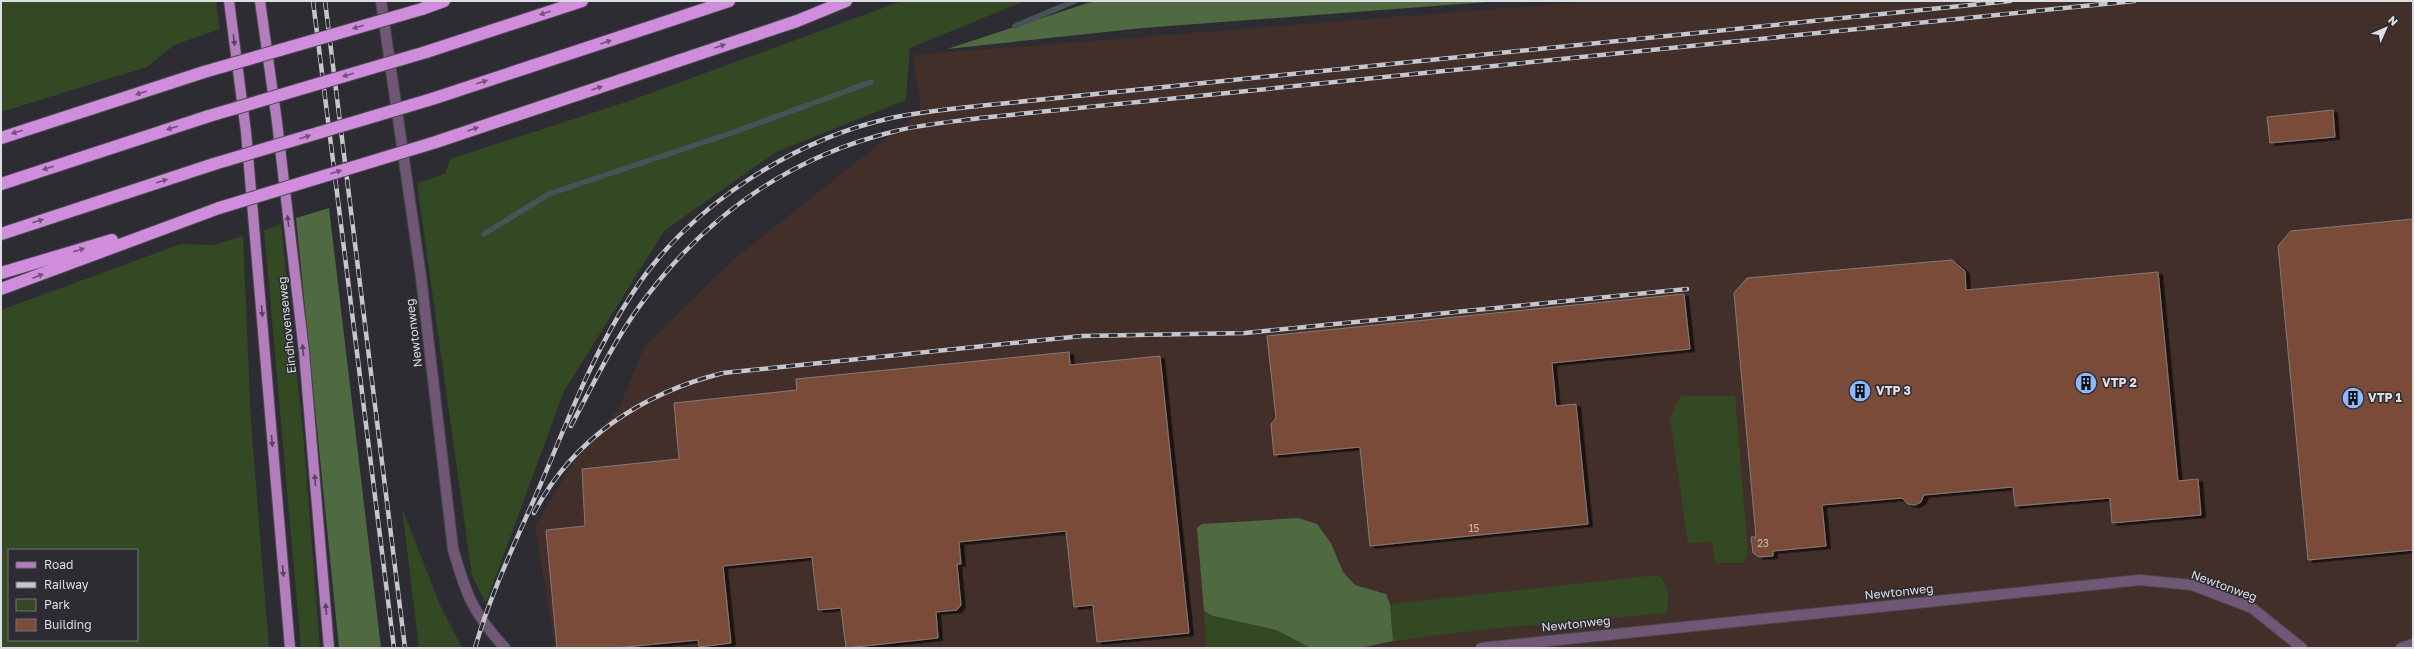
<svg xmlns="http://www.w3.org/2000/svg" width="2414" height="649" font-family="'Golos Text',sans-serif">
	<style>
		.industrial { fill: #432f2a }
		.green { fill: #324923; fill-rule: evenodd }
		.forest { fill: #4f6940 }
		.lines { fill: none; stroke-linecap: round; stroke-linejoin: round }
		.stream { stroke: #465457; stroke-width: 5.5 }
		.building { fill: #7a4c39; stroke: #847b77; filter: url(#shadow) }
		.minor-casing { stroke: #49484f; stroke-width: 12 }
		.major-casing { stroke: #49484f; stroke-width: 12 }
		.highway-casing { stroke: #49484f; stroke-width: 14 }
		.minor { stroke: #715776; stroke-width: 10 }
		.major { stroke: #b47ebe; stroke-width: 10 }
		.highway { stroke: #cf8ddb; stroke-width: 12 }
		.rail-casing { stroke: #c7c6cc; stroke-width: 4.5 }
		.rail { stroke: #2d2c33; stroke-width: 3; stroke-dasharray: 9; stroke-linecap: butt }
		.highway-bridge-casing { stroke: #49484f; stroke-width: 14; stroke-linecap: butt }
		.highway-bridge { stroke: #cf8ddb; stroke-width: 12 }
		.oneway { fill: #6e5376 }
		.oneway2 { fill: #56455d }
		.labels { text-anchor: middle; stroke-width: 3; stroke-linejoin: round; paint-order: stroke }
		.number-label { font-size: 10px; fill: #c5b9b8 }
		.street-label { font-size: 12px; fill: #dedde2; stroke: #2d2c33 }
		.poi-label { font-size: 12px; font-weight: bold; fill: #dedde2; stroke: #2d2c33; text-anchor: start }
	</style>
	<defs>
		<filter id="shadow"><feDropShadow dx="4.5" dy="2.5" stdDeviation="0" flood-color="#0009"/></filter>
	</defs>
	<rect width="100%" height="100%" fill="#2d2c33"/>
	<!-- industrial -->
	<polygon class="industrial" points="1598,1 2413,1 2413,648 555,648 535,526 583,446 619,409 644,347 734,259 921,111 913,55"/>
	<!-- green -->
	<g class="green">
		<polygon points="1,1 216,1 220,29 174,45 147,67 1,112"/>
		<polygon points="902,1 1025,1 910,48 906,100 776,152 664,231 564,391 486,603 472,576 417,183 445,174 450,159 629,101"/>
		<polygon points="281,224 303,433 320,648 301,648 264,230"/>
		<path d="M243,236L251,423L269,648H1V310L181,244L214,245ZM9,550H137V640H9Z"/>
		<polygon points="1682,396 1735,396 1748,553 1744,563 1715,563 1712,542 1688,543 1670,418 1676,404"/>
		<polygon points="402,508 440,605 462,648 419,648"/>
		<path d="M1657,575C1671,584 1668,598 1667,613L1487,629L1393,641L1390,604Z"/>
		<polygon points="1204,611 1213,616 1276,630 1311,648 1206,648"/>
	</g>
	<!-- forest -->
	<g class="forest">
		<polygon points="1094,1 1500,1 1143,28 947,49"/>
		<polygon points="329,208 381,648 339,648 296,218"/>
		<polygon points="1298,518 1317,524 1331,543 1343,572 1355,585 1386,594 1390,604 1393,641 1360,648 1311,648 1276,630 1213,616 1204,611 1197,528 1202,524"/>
	</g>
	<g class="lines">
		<!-- stream -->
		<g class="stream">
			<polyline points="1015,26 1075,1"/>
			<polyline points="484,234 549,194 737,131 871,82"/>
		</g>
	</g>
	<!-- building -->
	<g class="building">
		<polygon points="2333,110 2335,137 2270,143 2267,117"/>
		<polygon points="2413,219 2413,550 2308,560 2278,246 2291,231"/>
		<polygon points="1952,260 1965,271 1966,290 2158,272 2178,481 2198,479 2201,515 2112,523 2110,498 2015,506 2013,487 1924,495 1921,502 1915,505 1908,504 1902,498 1822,505 1826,546 1773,551 1773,556 1759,557 1753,553 1751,537 1756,537 1734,293 1747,278"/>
		<polygon points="1684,294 1690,349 1552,363 1556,406 1576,404 1588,524 1370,546 1360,447 1274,455 1271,424 1276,418 1267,336"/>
		<polygon points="1069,352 1070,365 1160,356 1189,633 1097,642 1093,605 1074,607 1066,531 959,542 961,564 957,564 961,605 957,610 936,612 938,638 846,648 841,608 818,610 812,557 723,566 731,643 699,647 698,640 615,648 557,648 546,530 585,526 582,469 679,459 674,403 797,390 796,379"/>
	</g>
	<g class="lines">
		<!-- minor casing -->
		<g class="minor-casing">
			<g id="minor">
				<path d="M381,1L421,277L453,549C466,594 472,612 505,648"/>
				<polyline points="1481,648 2140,580 2192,585 2252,608 2302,648"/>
				<polyline points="2401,648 2413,644"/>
			</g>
		</g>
		<!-- major casing -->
		<g class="major-casing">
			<g id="major">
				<polyline points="229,1 246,132 290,648"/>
				<polyline points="260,1 277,122 304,352 329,648"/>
			</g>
		</g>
		<!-- highway casing -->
		<g class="highway-casing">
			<g id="highway">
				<polyline points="422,9 444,1"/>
				<polyline points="426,52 582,1"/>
				<polyline points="432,99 729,1"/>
				<polyline points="1,138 204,72"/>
				<polyline points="436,142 797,21 846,1"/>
				<polyline points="1,184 209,116"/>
				<polyline points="1,234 214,164"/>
				<polyline points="1,273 112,240"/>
				<polyline points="1,289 219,208"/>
			</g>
		</g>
		<!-- minor -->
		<use href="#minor" class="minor"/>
		<!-- major -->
		<use href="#major" class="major"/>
		<!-- highway -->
		<use href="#highway" class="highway"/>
		<!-- rail casing -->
		<g class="rail-casing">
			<g id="rail">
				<polyline points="313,1 394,648"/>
				<polyline points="325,1 405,648"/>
				<path d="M571,426C591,388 611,347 636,311C700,220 787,157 896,131C923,124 952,122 980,118L2134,1"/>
				<path d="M534,513C573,438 643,393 723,373L1082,336L1245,333L1687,289"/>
				<path d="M475,648C492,588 521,531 545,474C571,412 595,350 632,294C687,208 792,140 891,118C920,112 949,109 978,106L2010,1"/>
			</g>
		</g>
		<!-- rail -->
		<use href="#rail" class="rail"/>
		<!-- highway-bridge casing -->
		<g class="highway-bridge-casing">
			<g id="highway-bridge">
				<polyline points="204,72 422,9"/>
				<polyline points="209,116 426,52"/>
				<polyline points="214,164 432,99"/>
				<polyline points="219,208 436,142"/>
			</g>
		</g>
		<!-- highway-bridge -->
		<use href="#highway-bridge" class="highway-bridge"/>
	</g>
	<!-- one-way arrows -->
	<defs><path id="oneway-solid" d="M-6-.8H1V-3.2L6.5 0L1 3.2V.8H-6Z"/></defs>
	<g class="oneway">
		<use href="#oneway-solid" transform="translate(545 13) rotate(162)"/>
		<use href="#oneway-solid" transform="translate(358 27) rotate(164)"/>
		<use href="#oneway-solid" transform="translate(606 42) rotate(-19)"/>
		<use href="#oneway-solid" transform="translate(720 46) rotate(-19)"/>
		<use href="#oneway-solid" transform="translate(348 75) rotate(164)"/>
		<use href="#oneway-solid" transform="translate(482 82) rotate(-18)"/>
		<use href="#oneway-solid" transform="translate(597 88) rotate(-19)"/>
		<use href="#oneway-solid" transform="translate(141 93) rotate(162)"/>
		<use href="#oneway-solid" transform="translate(172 128) rotate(162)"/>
		<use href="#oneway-solid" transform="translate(473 129) rotate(-19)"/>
		<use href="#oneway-solid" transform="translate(17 132) rotate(162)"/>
		<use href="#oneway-solid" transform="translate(305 137) rotate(-17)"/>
		<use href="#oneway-solid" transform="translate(48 168) rotate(162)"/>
		<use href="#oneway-solid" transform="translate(336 172) rotate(-17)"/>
		<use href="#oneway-solid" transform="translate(162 181) rotate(-18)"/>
		<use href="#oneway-solid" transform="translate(38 221) rotate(-18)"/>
		<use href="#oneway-solid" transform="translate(79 250) rotate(-17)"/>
		<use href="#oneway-solid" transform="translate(38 276) rotate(-21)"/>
	</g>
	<g class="oneway2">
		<use href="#oneway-solid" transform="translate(234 40) rotate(83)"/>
		<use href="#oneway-solid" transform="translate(288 221) rotate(-97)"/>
		<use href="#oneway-solid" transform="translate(262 311) rotate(85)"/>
		<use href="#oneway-solid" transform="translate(303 350) rotate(-96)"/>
		<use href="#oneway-solid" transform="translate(272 441) rotate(85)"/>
		<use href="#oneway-solid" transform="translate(315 480) rotate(-95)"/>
		<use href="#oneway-solid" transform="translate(283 571) rotate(85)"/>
		<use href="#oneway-solid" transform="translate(326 609) rotate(-95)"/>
	</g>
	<!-- icons -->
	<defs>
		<g id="building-disc" transform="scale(1.15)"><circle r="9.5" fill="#8eb9fc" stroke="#2d2c33"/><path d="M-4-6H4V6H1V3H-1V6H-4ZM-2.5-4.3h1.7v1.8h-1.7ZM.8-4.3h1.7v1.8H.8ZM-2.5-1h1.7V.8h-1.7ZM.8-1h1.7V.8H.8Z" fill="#111"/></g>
	</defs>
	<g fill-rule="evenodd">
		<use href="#building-disc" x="2086" y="383"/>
		<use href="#building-disc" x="1860" y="391"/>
		<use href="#building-disc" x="2353" y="398"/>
	</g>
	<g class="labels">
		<!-- number labels -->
		<g class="number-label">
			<text x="1474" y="532">15</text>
			<text x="1763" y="547">23</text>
		</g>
		<!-- street labels -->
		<g class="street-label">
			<text transform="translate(287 325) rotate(-96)" y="4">Eindhovenseweg</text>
			<text transform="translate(414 333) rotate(-97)" y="4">Newtonweg</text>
			<text transform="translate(2224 586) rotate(20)" y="4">Newtonweg</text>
			<text transform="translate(1899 592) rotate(-6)" y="4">Newtonweg</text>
			<text transform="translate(1576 624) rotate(-6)" y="4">Newtonweg</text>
		</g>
		<!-- poi labels -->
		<g class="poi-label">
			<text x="2102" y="387">VTP 2</text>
			<text x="1876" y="395">VTP 3</text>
			<text x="2368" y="402">VTP 1</text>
		</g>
	</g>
	<!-- border -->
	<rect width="2414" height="649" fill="none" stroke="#dedde2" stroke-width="4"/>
	<!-- legend -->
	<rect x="8" y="549" width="130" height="92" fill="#2d2c33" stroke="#747379"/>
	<rect x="16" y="562" width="20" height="6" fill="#b47ebe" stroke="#747379"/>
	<text x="44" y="569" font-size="12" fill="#dedde2">Road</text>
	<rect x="16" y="582" width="20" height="6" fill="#c7c6cc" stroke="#747379"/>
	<text x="44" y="589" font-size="12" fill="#dedde2">Railway</text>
	<rect x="16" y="599" width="20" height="12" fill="#324923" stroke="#747379"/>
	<text x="44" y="609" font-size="12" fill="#dedde2">Park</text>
	<rect x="16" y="619" width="20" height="12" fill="#7a4c39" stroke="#747379"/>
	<text x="44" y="629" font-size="12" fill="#dedde2">Building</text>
	<!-- north arrow -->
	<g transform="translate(2386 28) rotate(45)" stroke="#2d2c33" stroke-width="3" paint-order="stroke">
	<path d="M0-3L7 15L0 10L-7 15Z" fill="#dedde2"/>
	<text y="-6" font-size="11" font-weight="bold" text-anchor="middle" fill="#dedde2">N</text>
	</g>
</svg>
